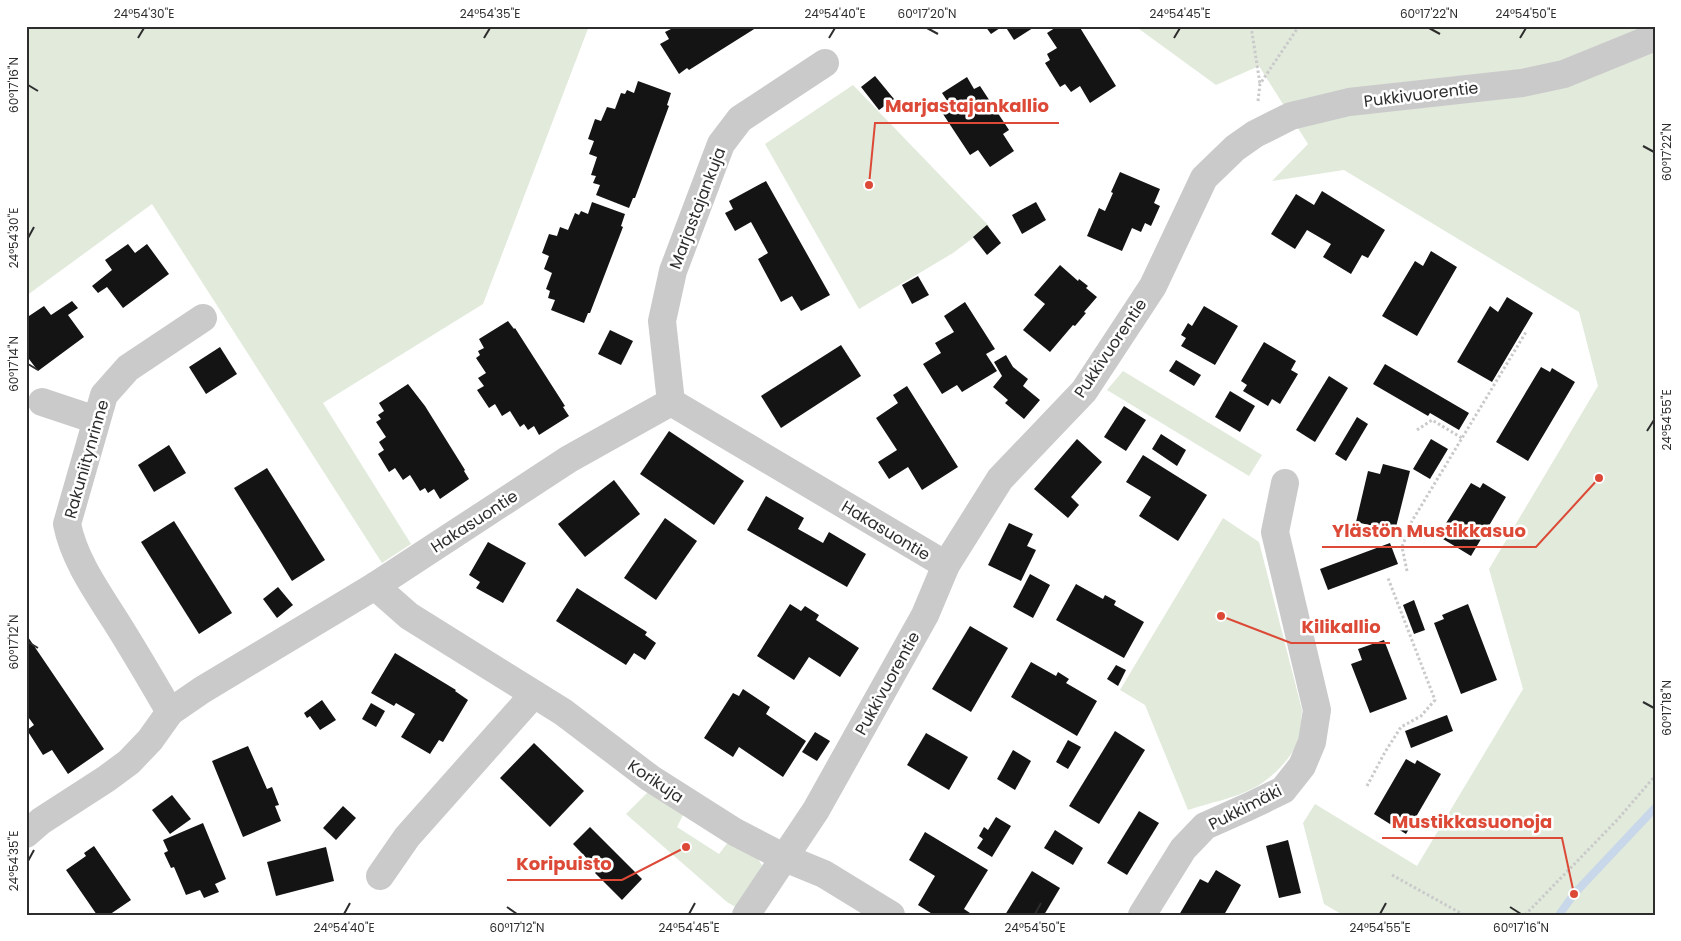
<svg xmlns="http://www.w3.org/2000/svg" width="1681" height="941" font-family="Poppins,sans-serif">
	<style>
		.green { fill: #e1eadb }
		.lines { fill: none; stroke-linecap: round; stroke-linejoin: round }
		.stream { stroke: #c8d7e9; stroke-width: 8 }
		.building { fill: #141414 }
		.path { stroke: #cacaca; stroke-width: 3; stroke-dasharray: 2.5 2.5; stroke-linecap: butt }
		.minor { stroke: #cacaca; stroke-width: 28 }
		.ticks { fill: none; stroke: #2d2d2d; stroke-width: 2 }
		.labels { text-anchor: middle; stroke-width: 5; stroke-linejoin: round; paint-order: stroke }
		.street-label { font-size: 16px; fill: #2d2d2d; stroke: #fff }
		.leader { fill: none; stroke: #dc4937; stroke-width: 2 }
		.callout-dot { fill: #dc4937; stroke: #fff; stroke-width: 2 }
		.callout-label { font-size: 18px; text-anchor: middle; font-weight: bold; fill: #dc4937; stroke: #fff; stroke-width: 5; stroke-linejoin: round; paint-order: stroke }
		.neatline { fill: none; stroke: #2d2d2d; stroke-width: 2 }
		.ticks-label { font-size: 12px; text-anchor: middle; fill: #2d2d2d }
	</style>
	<rect width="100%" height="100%" fill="#fff"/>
	<!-- green -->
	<g class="green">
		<polygon points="26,26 589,26 483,304 323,403 411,544 382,563 152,204 26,296"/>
		<polygon points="1135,26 1655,26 1655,915 1343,915 1324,904 1303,823 1315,804 1417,866 1523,689 1489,569 1598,386 1579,312 1344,170 1272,181 1308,144 1259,66 1216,85"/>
		<polygon points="853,85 989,226 953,253 859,309 765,144"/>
		<polygon points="1123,371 1262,455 1249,476 1107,390"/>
		<path d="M1223,518L1259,542L1302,710C1301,721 1301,731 1298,741C1292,758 1270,780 1254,788C1235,798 1209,803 1188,810L1145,705L1120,690Z"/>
		<polygon points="648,792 684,813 677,827 719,854 729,841 753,852 762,865 739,909 727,902 626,814"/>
	</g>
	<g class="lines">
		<!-- stream -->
		<polyline class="stream" points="1559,915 1574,894 1655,808"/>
	</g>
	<!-- building -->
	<g class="building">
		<polygon points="669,26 759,26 689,70 687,68 679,74 660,44 669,39 665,32 671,29"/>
		<polygon points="985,26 1003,26 991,34"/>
		<polygon points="1005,26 1036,26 1014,40"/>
		<polygon points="1058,26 1079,26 1116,86 1090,103 1080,86 1071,92 1065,84 1060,87 1045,63 1050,60 1047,54 1057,48 1047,33"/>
		<polygon points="875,76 894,99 879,110 861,87"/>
		<polygon points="967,77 974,89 980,86 1009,130 1003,134 1014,151 990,167 978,150 970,155 941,111 950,105 942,93"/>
		<polygon points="638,81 671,93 667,105 669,106 635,198 633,198 629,208 596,195 600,185 593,183 596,176 591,175 597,157 589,154 594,141 588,139 595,119 601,121 607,107 615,109 621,93 625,94 627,90 634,93"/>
		<polygon points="1120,172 1160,189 1154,203 1160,206 1151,226 1145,223 1141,232 1132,228 1122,251 1087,236 1099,208 1105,211 1113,193 1111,192"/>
		<polygon points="766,181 830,295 801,311 792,296 781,302 758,259 768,253 751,222 735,231 725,213 733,209 729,201"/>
		<polygon points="1322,191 1385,230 1368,258 1362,255 1351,274 1323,257 1331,244 1307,230 1295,249 1271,234 1296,194 1314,205"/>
		<polygon points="592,202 625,214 621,226 623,227 590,313 588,313 584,323 551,310 555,300 548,298 550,291 546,289 552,273 544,269 549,256 542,253 549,234 557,236 560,227 568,230 575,213 579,215 581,211 588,214"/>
		<polygon points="1036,202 1046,220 1022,234 1012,215"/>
		<polygon points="987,225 1001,243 987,255 973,237"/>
		<polygon points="128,244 135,253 147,244 169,274 123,308 107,287 98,293 92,286 112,270 105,260"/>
		<polygon points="1431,251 1457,267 1417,336 1382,316 1415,261 1423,266"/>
		<polygon points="1060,265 1078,281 1079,279 1088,286 1086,288 1097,297 1084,312 1086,313 1075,326 1073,325 1050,352 1023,330 1045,304 1034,295"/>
		<polygon points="918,276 929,295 912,304 902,285"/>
		<polygon points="1507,297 1533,313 1492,382 1457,362 1490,306 1498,312"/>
		<polygon points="72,301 78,308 68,315 84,337 38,371 26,355 26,333 28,332 26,330 26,318 44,306 51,315"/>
		<polygon points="965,302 995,349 986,354 997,371 962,392 957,385 942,394 923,364 941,353 935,343 954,332 944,316"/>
		<polygon points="1204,306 1238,326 1215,365 1181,346 1186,338 1181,335 1188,323 1192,326"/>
		<polygon points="508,321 514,329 515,328 565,406 563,407 569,416 539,435 534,426 528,430 524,424 520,427 510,411 502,416 495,404 489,408 477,390 484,386 478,378 486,373 476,358 480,355 478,351 484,348 479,339"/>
		<polygon points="610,330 633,341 621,365 598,354"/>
		<polygon points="1264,342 1296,361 1291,370 1298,374 1280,404 1272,399 1268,406 1243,391 1247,385 1241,381"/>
		<polygon points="841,345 861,376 781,428 761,396"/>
		<polygon points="220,347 237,374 206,394 189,367"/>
		<polygon points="1006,355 1013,367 1028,379 1023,386 1040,400 1024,419 1005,403 1008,400 993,387 1002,376 994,362"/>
		<polygon points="1176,360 1201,375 1194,386 1169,371"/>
		<polygon points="1385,364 1469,413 1459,430 1430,413 1428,416 1373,384"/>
		<polygon points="1541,367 1550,372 1552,368 1575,382 1528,461 1496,442"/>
		<polygon points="1329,376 1348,388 1315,442 1296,430"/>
		<polygon points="408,384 425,406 465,470 464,471 469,479 440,499 434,489 428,493 425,488 420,491 410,475 403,480 395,468 389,472 378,454 384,450 379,442 386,437 376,422 381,419 378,415 384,411 379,403"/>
		<polygon points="907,386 958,467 922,490 908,467 889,479 878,462 897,450 876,418 898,403 893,395"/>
		<polygon points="1230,391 1255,406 1240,432 1215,417"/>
		<polygon points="1124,406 1146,420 1126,451 1104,437"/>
		<polygon points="1357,417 1368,424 1346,461 1335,454"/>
		<polygon points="669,431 744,481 714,525 640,474"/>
		<polygon points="1161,434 1186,450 1177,466 1152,449"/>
		<polygon points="1077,439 1102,462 1071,497 1079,505 1068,518 1034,489"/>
		<polygon points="1431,439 1448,449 1430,479 1413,469"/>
		<polygon points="169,445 186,473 154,492 138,465"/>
		<polygon points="1143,455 1207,495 1178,541 1139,516 1151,497 1126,482"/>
		<polygon points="1383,464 1410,471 1395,531 1356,522 1368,471 1380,474"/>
		<polygon points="267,468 325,560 292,581 234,488"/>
		<polygon points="614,480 640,514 585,557 558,524"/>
		<polygon points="1471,483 1480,488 1483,483 1506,497 1471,556 1438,536"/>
		<polygon points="766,496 804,518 798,529 823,543 829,532 866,554 847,587 747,530"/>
		<polygon points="665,518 697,541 656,600 624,578"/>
		<polygon points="174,521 232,613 199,634 141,542"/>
		<polygon points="1009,523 1033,534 1027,546 1036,550 1021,581 988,565"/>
		<polygon points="488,542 526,563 503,603 476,588 480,582 469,575"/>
		<polygon points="1390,543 1398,564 1328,590 1320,569"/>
		<polygon points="1030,574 1050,585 1033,618 1013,607"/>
		<polygon points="1076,584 1103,599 1105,595 1116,601 1114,605 1144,622 1124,658 1056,620"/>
		<polygon points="278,587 293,605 277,618 263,599"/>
		<polygon points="577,588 647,632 645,635 656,643 645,660 634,653 626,665 556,621"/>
		<polygon points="1414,600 1425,630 1414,634 1403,605"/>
		<polygon points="790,604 801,611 805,606 819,615 816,620 859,648 840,677 809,657 794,680 757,656"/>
		<polygon points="1468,604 1497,680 1461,694 1434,623 1444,619 1442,615"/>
		<polygon points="970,626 1008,648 971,712 932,689"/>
		<polygon points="28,637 104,749 68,774 52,750 43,755 27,730 34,725 26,714 26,639"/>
		<polygon points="1384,640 1407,699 1370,713 1351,664 1362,660 1358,649"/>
		<polygon points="395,653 456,690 455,691 468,700 443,742 439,740 430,754 401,737 415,714 396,703 394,706 371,693"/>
		<polygon points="1031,662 1056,676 1058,672 1069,679 1066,683 1097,701 1077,736 1011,697"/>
		<polygon points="1116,665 1126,670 1118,686 1107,679"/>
		<polygon points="743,689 770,707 766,714 806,741 783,777 739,747 733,757 704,738 733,693 739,696"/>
		<polygon points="322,700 336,720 320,730 310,716 307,718 304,713"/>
		<polygon points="371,703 385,711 376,727 362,719"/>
		<polygon points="1447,715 1453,731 1411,748 1405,731"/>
		<polygon points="1115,731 1145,750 1099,824 1069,806"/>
		<polygon points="815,732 830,741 817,761 802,752"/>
		<polygon points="926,733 968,757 949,790 907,765"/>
		<polygon points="1068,740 1081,747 1068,769 1056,762"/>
		<polygon points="534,743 584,791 550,827 500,778"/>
		<polygon points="248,746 267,789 272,787 279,805 275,806 281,821 243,837 212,761"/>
		<polygon points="1013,750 1031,761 1015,790 997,779"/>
		<polygon points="1406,759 1415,764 1417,760 1441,774 1406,834 1374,814"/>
		<polygon points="172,795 191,819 170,834 152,810"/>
		<polygon points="343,806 356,818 336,840 323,828"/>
		<polygon points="1139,811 1159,823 1127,875 1107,863"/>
		<polygon points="996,817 1011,826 992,857 977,848 983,839 979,836 984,827 988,830"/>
		<polygon points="203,823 226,879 215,884 219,892 204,898 200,890 186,895 174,867 171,868 164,853 168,851 163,840"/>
		<polygon points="590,827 642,879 622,900 595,873 598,870 573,844"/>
		<polygon points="1055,830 1083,848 1073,865 1044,848"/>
		<polygon points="925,832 988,870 964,909 970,913 969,915 934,915 918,905 935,876 909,860"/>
		<polygon points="1288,840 1301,893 1279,898 1266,846"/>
		<polygon points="94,846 131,900 109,915 97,915 66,870 86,856 84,853"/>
		<polygon points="326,847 334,881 276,896 267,862"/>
		<polygon points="1216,870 1241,885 1224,915 1179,915 1200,879 1208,883"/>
		<polygon points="1032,871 1060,888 1044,915 1005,915"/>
	</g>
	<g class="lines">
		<!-- path -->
		<g class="path">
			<polyline points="1251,26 1260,84"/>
			<polyline points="26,27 28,26"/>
			<polyline points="1258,101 1260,84 1299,26"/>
			<polyline points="1417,430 1432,420 1462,438"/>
			<polyline points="1407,571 1402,547 1412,521 1526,332"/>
			<polyline points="1367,786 1385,752 1401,727 1421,716 1435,700 1388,578"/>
			<polyline points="1392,875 1464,915"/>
			<polyline points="1525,915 1618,819 1655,776"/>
		</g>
		<!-- minor -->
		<g class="minor">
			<polyline points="42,402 96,420"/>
			<polyline points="671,402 662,321 673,271 721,144 740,119 825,63"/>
			<polyline points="375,586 409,616 563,712 650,778 735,832 785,858 824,874 891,915"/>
			<path d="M170,712C152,681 134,650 115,620C96,590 74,559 67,524L104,395L128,368L203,318"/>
			<polyline points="26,834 41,821 106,779 129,762 150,740 170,712 202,690 375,586 569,459 671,402 946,565"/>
			<polyline points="380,876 407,837 534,694"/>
			<polyline points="746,915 816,810 925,615 946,565 1000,479 1084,391 1153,286 1204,178 1235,148 1255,134 1291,116 1349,102 1522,83 1564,74 1655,37"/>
			<polyline points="1142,915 1183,849 1205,826 1250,806 1283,790 1302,766 1312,742 1317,710 1275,532 1285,483"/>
		</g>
	</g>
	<!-- ticks -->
	<path class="ticks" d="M927,28L938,34M1429,28L1440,34M138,38L144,28M484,38L490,28M829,38L835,28M1174,38L1180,28M1520,38L1526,28M28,85L38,91M1643,146L1654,152M28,238L34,227M28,364L38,370M1647,431L1654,420M28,642L38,648M1643,702L1654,708M28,861L34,850M507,907L517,914M1510,907L1521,914M344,914L350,903M689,914L695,903M1035,914L1041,903M1380,914L1386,903"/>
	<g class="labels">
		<!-- street labels -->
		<g class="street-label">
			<text transform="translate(1421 94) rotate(-7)" y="6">Pukkivuorentie</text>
			<text transform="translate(697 208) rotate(-69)" y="6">Marjastajankuja</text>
			<text transform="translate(1110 348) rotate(-56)" y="6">Pukkivuorentie</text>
			<text transform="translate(86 459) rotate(-74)" y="6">Rakuniitynrinne</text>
			<text transform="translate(474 521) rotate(-33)" y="6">Hakasuontie</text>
			<text transform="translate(886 530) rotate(31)" y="6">Hakasuontie</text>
			<text transform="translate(887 683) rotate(-61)" y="6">Pukkivuorentie</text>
			<text transform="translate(656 781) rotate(34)" y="6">Korikuja</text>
			<text transform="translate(1245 807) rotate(-27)" y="6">Pukkimäki</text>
		</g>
	</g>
	<!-- callouts -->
	<path class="leader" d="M869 185L875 123H1059M1599 478L1536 547H1322M1221 616L1291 643H1390M1574 894L1562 838H1382M686 847L622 880H507"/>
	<g class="callout-dot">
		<circle cx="869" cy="185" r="5"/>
		<circle cx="1599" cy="478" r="5"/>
		<circle cx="1221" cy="616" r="5"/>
		<circle cx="1574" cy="894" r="5"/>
		<circle cx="686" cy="847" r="5"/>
	</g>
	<g class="callout-label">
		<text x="967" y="112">Marjastajankallio</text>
		<text x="1429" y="537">Ylästön Mustikkasuo</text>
		<text x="1341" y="633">Kilikallio</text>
		<text x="1472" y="828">Mustikkasuonoja</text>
		<text x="564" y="870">Koripuisto</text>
	</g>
	<!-- border -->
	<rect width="1681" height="941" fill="none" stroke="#ffffff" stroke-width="55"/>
	<rect x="28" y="28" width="1626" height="886" class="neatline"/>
	<g class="ticks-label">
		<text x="144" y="18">24°54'30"E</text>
		<text x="490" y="18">24°54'35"E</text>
		<text x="835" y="18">24°54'40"E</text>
		<text x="927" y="18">60°17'20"N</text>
		<text x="1180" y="18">24°54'45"E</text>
		<text x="1429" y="18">60°17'22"N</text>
		<text x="1526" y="18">24°54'50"E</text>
		<text transform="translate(14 85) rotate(-90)" y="4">60°17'16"N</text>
		<text transform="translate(1667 152) rotate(-90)" y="4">60°17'22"N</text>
		<text transform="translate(14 238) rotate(-90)" y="4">24°54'30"E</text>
		<text transform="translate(14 364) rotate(-90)" y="4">60°17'14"N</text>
		<text transform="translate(1667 420) rotate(-90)" y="4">24°54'55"E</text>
		<text transform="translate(14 642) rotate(-90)" y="4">60°17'12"N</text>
		<text transform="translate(1667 708) rotate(-90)" y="4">60°17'18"N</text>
		<text transform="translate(14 861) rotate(-90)" y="4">24°54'35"E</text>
		<text x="344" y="932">24°54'40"E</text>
		<text x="517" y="932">60°17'12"N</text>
		<text x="689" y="932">24°54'45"E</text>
		<text x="1035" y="932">24°54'50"E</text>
		<text x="1380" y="932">24°54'55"E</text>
		<text x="1521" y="932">60°17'16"N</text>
	</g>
</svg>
